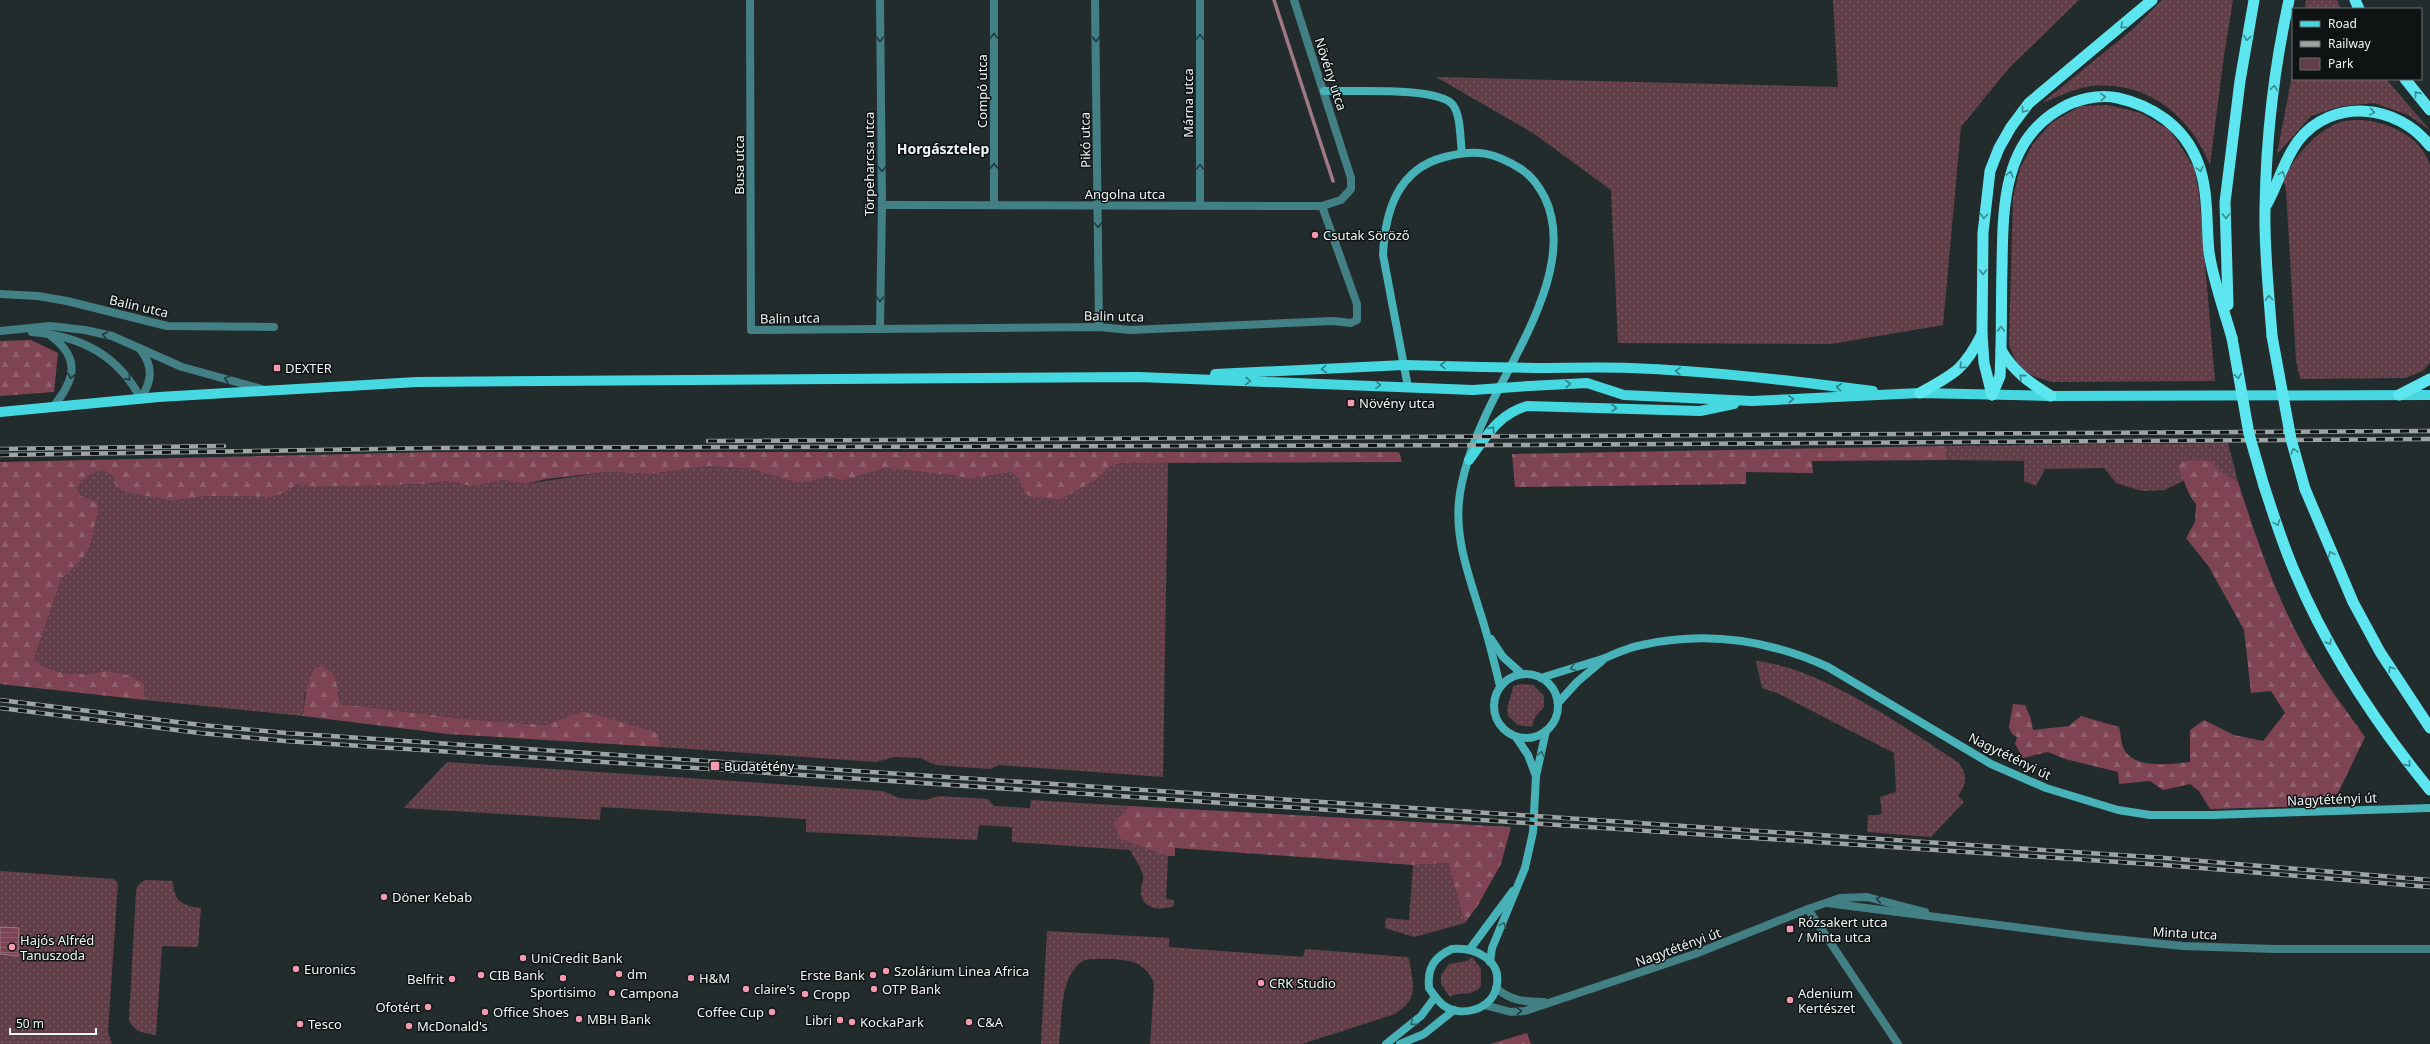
<svg xmlns="http://www.w3.org/2000/svg" width="2430" height="1044" font-family="'Noto Sans',sans-serif">
	<style>
		.green { fill: url(#green-dots) }
		.forest { fill: url(#forest-firs) }
		.water { fill: url(#water-rules); stroke: #a07984 }
		.lines { fill: none; stroke-linecap: round; stroke-linejoin: round }
		.stream { stroke: #a07984; stroke-width: 3.5 }
		.minor { stroke: #438085; stroke-width: 8 }
		.tertiary { stroke: #438085; stroke-width: 8 }
		.secondary { stroke: #48b2b9; stroke-width: 8 }
		.primary { stroke: #46d8e1; stroke-width: 10 }
		.trunk { stroke: #5ee6f0; stroke-width: 11 }
		.rail-casing { stroke: #9ca4a4; stroke-width: 4.5 }
		.rail { stroke: #0f1314; stroke-width: 3; stroke-dasharray: 9; stroke-linecap: butt }
		.primary-bridge { stroke: #46d8e1; stroke-width: 10 }
		.trunk-bridge { stroke: #5ee6f0; stroke-width: 11 }
		.oneway { stroke: #3a878d }
		.oneway2 { stroke: #21393c }
		.oneway3 { stroke: #2d7f85 }
		.oneway4 { stroke: #2c6266 }
		.poi-dot { fill: #f29ab0; stroke: #0f1314; stroke-width: 1.5 }
		.labels { text-anchor: middle; stroke-width: 3; stroke-linejoin: round; paint-order: stroke }
		.street-label { font-size: 13px; fill: #f0f6f6; stroke: #0f1314 }
		.poi-label { font-size: 13px; fill: #f0f6f6; stroke: #0f1314; text-anchor: start }
		.neighbourhood-label { font-size: 14px; font-weight: bold; fill: #f0f6f6; stroke: #0f1314 }
	</style>
	<defs>
		<pattern id="green-dots" width="8" height="8" patternUnits="userSpaceOnUse"><rect width="8" height="8" fill="#623f48"/><path d="M2 2h.1M6 6h.1" fill="none" stroke="#795b63" stroke-width="1.8" stroke-linecap="round"/></pattern>
		<pattern id="forest-firs" width="22" height="20" patternUnits="userSpaceOnUse"><rect width="22" height="20" fill="#7f4454"/><path d="M5 1l3.5 6h-7zM16 11l3.5 6h-7z" fill="#91606d"/></pattern>
		<pattern id="water-rules" width="6" height="5" patternUnits="userSpaceOnUse"><rect width="6" height="5" fill="#7d4353"/><path d="M0 2.5h6" fill="none" stroke="#905f6c"/></pattern>
	</defs>
	<rect width="100%" height="100%" fill="#222c2d"/>
	<!-- green -->
	<g class="green">
		<polygon points="1833,0 2079,0 2009,68 1961,127 1943,325 1831,344 1618,343 1611,190 1533,133 1436,77 1838,87"/>
		<path d="M2162,0H2233L2224,55L2210,165C2189,114 2144,78 2086,87C2071,90 2056,98 2042,103L2133,29Z"/>
		<polygon points="2306,0 2337,0 2341,9 2305,9"/>
		<polygon points="2293,70 2293,79 2386,79 2430,130 2408,115 2374,103 2342,106 2311,116 2277,154"/>
		<path d="M2108,105L2141,113L2170,130L2194,167L2199,194L2215,381L2052,382C2025,374 2018,371 2009,344L2013,198L2020,168L2033,144L2051,123L2080,106Z"/>
		<path d="M2363,120C2392,124 2418,135 2430,164V363L2423,371L2405,378L2300,379L2296,360L2286,190L2283,178C2297,156 2313,133 2338,123C2345,120 2355,120 2363,120Z"/>
		<polygon points="2228,443 2238,482 2224,474 2211,461 2177,466 2185,480 2165,490 2142,491 2116,483 2104,468 2045,469 2036,486 2024,481 2024,461 1946,460 1946,446"/>
		<path d="M1122,463H1168L1163,777L999,765L990,769L936,765L920,758L894,757L876,762L661,747L658,734L583,711L545,725L475,720L341,704L336,683L305,692L303,716L145,700L144,684C138,676 114,671 104,671C99,671 94,674 89,674C70,675 48,672 34,659L61,580L81,561L90,547L99,508L97,501L81,496L77,489C82,477 92,473 103,470L112,475L116,487L121,491L172,501L207,496L272,497L284,493L298,484L315,487L425,484L447,481L466,485H479L504,480L525,484L606,472L651,474L708,466L753,469L793,482H809L829,476L841,481L886,468L958,476L968,479L1010,472L1019,479L1024,493L1031,497L1060,500L1096,480L1111,466Z"/>
		<path d="M1756,661C1822,668 1904,727 1959,763C1968,777 1967,783 1958,796L1964,802L1931,837L1867,832L1868,815H1878L1882,813L1880,797L1896,792L1894,753L1777,693L1762,688Z"/>
		<path d="M1521,684L1533,685L1544,696V707L1535,717L1532,727L1518,725L1508,716C1505,705 1512,697 1513,686Z"/>
		<path d="M447,762L883,791L899,798L926,800L939,796L988,799L994,806L1030,808L1031,800L1130,806L1113,823L1120,839L1168,856L1166,899L1174,900V906C1162,910 1144,911 1141,894C1140,888 1144,881 1143,875C1141,867 1134,858 1130,850L1012,842V827L979,825L977,840L806,832V819L601,807L600,820L404,808Z"/>
		<polygon points="1448,863 1465,923 1414,937 1385,928 1386,918 1409,920 1413,865"/>
		<polygon points="0,871 113,879 118,883 108,1032 112,1044 0,1044"/>
		<path d="M145,880L173,881C173,901 183,906 201,908L198,947L162,946L156,1035C144,1033 134,1032 129,1020L136,891L138,885Z"/>
		<path d="M1047,931L1169,938V947L1303,957L1305,949L1406,957L1409,959C1413,985 1420,998 1395,1014L1302,1044H1150L1154,985C1152,975 1146,969 1138,964C1130,959 1092,957 1083,961C1079,963 1075,968 1072,972C1060,992 1062,1021 1059,1044H1041Z"/>
		<path d="M1472,957L1481,969V986C1472,998 1460,990 1450,997L1441,984V975L1449,964L1467,961Z"/>
	</g>
	<!-- forest -->
	<g class="forest">
		<polygon points="31,340 58,353 54,392 0,396 0,341"/>
		<polygon points="1946,446 1946,460 1812,461 1813,473 1746,472 1746,484 1515,487 1512,454"/>
		<path d="M437,452H1399L1402,462L1122,463L1111,466L1096,480L1060,500L1031,497L1024,493L1019,479L1010,472L968,479L958,476L886,468L841,481L829,476L809,482H793L753,469L708,466L651,474L606,472L546,479L525,484L504,480L479,485H466L447,481L425,484L315,487L298,484L284,493L272,497L207,496L172,501L121,491L116,487L112,475L103,470C92,473 82,477 77,489L81,496L97,501L99,508L90,547L81,561L61,580L34,659C47,672 70,675 89,674C94,674 99,671 104,671C114,671 138,676 144,684L145,700L0,684V462Z"/>
		<path d="M2187,460L2211,461L2224,474L2238,482C2259,546 2280,610 2316,667C2331,691 2349,714 2365,737L2338,793L2317,806L2210,809L2199,791L2190,784L2163,790L2150,781L2119,784L2118,772L2065,759L2048,752L2023,758L2015,744L2017,737L2012,734L2009,727L2013,704L2025,705L2031,719L2033,730L2069,726L2081,716L2119,727C2121,734 2121,745 2125,751C2136,769 2172,764 2190,762V730L2204,720L2234,735L2263,741L2285,713L2271,691L2251,693L2244,630L2209,567L2186,538L2195,522L2196,504C2186,493 2185,479 2177,466Z"/>
		<path d="M322,667C339,671 336,690 341,704L475,720L545,725L583,711L654,732L658,734L661,747L448,734L303,716C305,699 306,684 315,668Z"/>
		<polygon points="1130,806 1511,827 1501,864 1478,905 1465,923 1448,863 1413,865 1175,848 1175,856 1168,856 1120,839 1113,823"/>
		<polygon points="1527,1033 1531,1044 1490,1044"/>
	</g>
	<!-- water -->
	<polygon class="water" points="0,927 19,928 18,956 0,954"/>
	<g class="lines">
		<!-- stream -->
		<polyline class="stream" points="1274,0 1333,181"/>
		<!-- minor -->
		<g class="minor">
			<polyline points="750,0 751,330 1099,327 1130,330 1333,321 1351,323 1357,320 1357,304 1322,206"/>
			<polyline points="994,0 994,205"/>
			<polyline points="1095,0 1099,327"/>
			<polyline points="1200,0 1200,206"/>
			<polyline points="882,205 1322,206 1341,200 1351,189 1351,178 1294,0"/>
			<polyline points="0,294 38,296 67,301 167,326 274,327"/>
			<polyline points="880,329 882,205 880,0"/>
		</g>
		<!-- tertiary -->
		<g class="tertiary">
			<polyline points="0,331 50,326 85,330 112,336 182,367 262,389"/>
			<path d="M32,332C81,336 118,355 141,399"/>
			<path d="M51,336C82,359 74,381 53,407"/>
			<path d="M140,349C154,367 152,380 141,399"/>
			<polyline points="1827,903 2084,936 2183,946 2274,949 2430,949"/>
			<polyline points="1808,909 1898,1044"/>
			<path d="M1496,988C1511,1001 1525,1002 1544,1002"/>
			<polyline points="1484,1005 1511,1012 1525,1011 1695,954 1808,909 1840,898 1867,897 1925,912"/>
		</g>
		<!-- secondary -->
		<g class="secondary">
			<path d="M1324,91C1349,92 1439,86 1453,105C1461,116 1460,139 1462,153"/>
			<path d="M1408,387L1383,255C1385,212 1397,169 1445,157C1476,149 1494,152 1521,169C1532,176 1539,186 1545,198C1577,266 1513,355 1485,417C1473,443 1462,472 1459,501C1455,539 1469,576 1480,612C1488,636 1494,661 1500,686"/>
			<polyline points="1491,639 1503,657 1522,674"/>
			<circle cx="1526" cy="706" r="32"/>
			<path d="M1541,678C1562,671 1584,665 1605,658C1617,653 1629,647 1642,645C1706,631 1769,640 1828,667L1991,764L2046,788L2118,810L2150,815H2211L2430,808"/>
			<polyline points="1558,703 1577,682 1602,661"/>
			<polyline points="1516,737 1528,755 1536,776"/>
			<path d="M1452,949C1475,947 1504,960 1496,989C1490,1010 1460,1018 1443,1005C1437,1000 1433,994 1429,988C1427,968 1434,957 1452,949Z"/>
			<polyline points="1470,949 1513,891"/>
			<polyline points="1490,962 1492,948 1525,868 1533,832 1536,776 1546,731"/>
			<polyline points="1386,1044 1421,1016 1435,997"/>
			<polyline points="1400,1044 1424,1034 1454,1010"/>
		</g>
		<!-- primary -->
		<g class="primary">
			<path d="M1536,368C1567,368 1599,367 1630,368C1712,371 1793,381 1873,391"/>
			<polyline points="1215,374 1404,365 1482,367"/>
			<polyline points="1529,386 1587,383 1624,395 1752,401 1920,393 2051,396 2430,395"/>
			<polyline points="0,412 159,397 417,382 1139,377 1473,390"/>
			<path d="M1469,460C1486,437 1498,414 1527,406L1700,411L1734,404"/>
		</g>
		<!-- trunk -->
		<g class="trunk">
			<polyline points="2355,0 2359,9"/>
			<polyline points="2405,79 2430,110"/>
			<path d="M2267,204C2278,184 2284,160 2298,141C2332,97 2398,104 2430,146"/>
			<polyline points="2228,305 2225,202 2240,81 2254,0"/>
			<path d="M2272,336C2269,294 2264,251 2265,209C2266,139 2274,68 2289,0"/>
			<path d="M2001,350C2014,372 2030,383 2051,396"/>
			<path d="M1920,393C1954,374 1964,370 1982,334"/>
			<path d="M1992,395L2000,376C2002,340 2001,304 2002,267C2003,209 2002,142 2060,109C2076,99 2099,94 2118,98C2153,106 2183,126 2197,160C2209,189 2206,222 2209,252C2213,280 2224,310 2232,338"/>
			<polyline points="1992,395 1984,363 1982,334 1983,233 1990,171 1999,148 2011,127 2029,103 2152,0"/>
			<polyline points="2399,395 2430,379"/>
			<path d="M2264,486C2274,516 2283,546 2296,575C2329,653 2377,725 2430,790"/>
			<polyline points="2305,489 2353,602 2380,652 2430,728"/>
		</g>
		<!-- rail casing -->
		<g class="rail-casing">
			<g id="rail">
				<polyline points="708,441 2430,431"/>
				<polyline points="0,449 224,446"/>
				<polyline points="0,455 437,448 1516,445 2430,439"/>
				<polyline points="0,700 201,725 286,733 2165,858 2430,880"/>
				<polyline points="0,708 200,733 285,741 2164,865 2430,887"/>
			</g>
		</g>
		<!-- rail -->
		<use href="#rail" class="rail"/>
		<!-- primary-bridge -->
		<g class="primary-bridge">
			<polyline points="1482,367 1536,368"/>
			<polyline points="1473,390 1529,386"/>
		</g>
		<!-- trunk-bridge -->
		<g class="trunk-bridge">
			<polyline points="2272,336 2291,439 2305,489"/>
			<polyline points="2232,338 2249,434 2264,486"/>
		</g>
	</g>
	<!-- one-way arrows -->
	<defs><path id="oneway-chevron" d="M-2-3.5L2.5 0L-2 3.5" fill="none" stroke-width="1.6" stroke-linecap="round" stroke-linejoin="round"/></defs>
	<g class="oneway">
		<use href="#oneway-chevron" transform="translate(2123 26) rotate(138)"/>
		<use href="#oneway-chevron" transform="translate(2247 38) rotate(99)"/>
		<use href="#oneway-chevron" transform="translate(2274 88) rotate(-83)"/>
		<use href="#oneway-chevron" transform="translate(2417 94) rotate(-129)"/>
		<use href="#oneway-chevron" transform="translate(2103 97) rotate(-1)"/>
		<use href="#oneway-chevron" transform="translate(2024 110) rotate(128)"/>
		<use href="#oneway-chevron" transform="translate(2372 112) rotate(9)"/>
		<use href="#oneway-chevron" transform="translate(2200 169) rotate(76)"/>
		<use href="#oneway-chevron" transform="translate(2010 174) rotate(-73)"/>
		<use href="#oneway-chevron" transform="translate(2282 174) rotate(-70)"/>
		<use href="#oneway-chevron" transform="translate(1984 216) rotate(94)"/>
		<use href="#oneway-chevron" transform="translate(2226 216) rotate(89)"/>
		<use href="#oneway-chevron" transform="translate(1983 272) rotate(90)"/>
		<use href="#oneway-chevron" transform="translate(2269 298) rotate(-94)"/>
		<use href="#oneway-chevron" transform="translate(2001 329) rotate(-90)"/>
		<use href="#oneway-chevron" transform="translate(1962 366) rotate(136)"/>
		<use href="#oneway-chevron" transform="translate(2238 376) rotate(80)"/>
		<use href="#oneway-chevron" transform="translate(2022 377) rotate(-139)"/>
		<use href="#oneway-chevron" transform="translate(2294 451) rotate(-106)"/>
		<use href="#oneway-chevron" transform="translate(2277 523) rotate(70)"/>
		<use href="#oneway-chevron" transform="translate(2331 554) rotate(-114)"/>
		<use href="#oneway-chevron" transform="translate(2329 642) rotate(60)"/>
		<use href="#oneway-chevron" transform="translate(2391 669) rotate(-122)"/>
		<use href="#oneway-chevron" transform="translate(2408 764) rotate(51)"/>
	</g>
	<g class="oneway2">
		<use href="#oneway-chevron" transform="translate(994 36) rotate(-90)"/>
		<use href="#oneway-chevron" transform="translate(1200 37) rotate(-90)"/>
		<use href="#oneway-chevron" transform="translate(880 39) rotate(90)"/>
		<use href="#oneway-chevron" transform="translate(1096 39) rotate(89)"/>
		<use href="#oneway-chevron" transform="translate(994 166) rotate(-90)"/>
		<use href="#oneway-chevron" transform="translate(1200 167) rotate(-90)"/>
		<use href="#oneway-chevron" transform="translate(882 169) rotate(90)"/>
		<use href="#oneway-chevron" transform="translate(1098 225) rotate(89)"/>
		<use href="#oneway-chevron" transform="translate(880 299) rotate(91)"/>
		<use href="#oneway-chevron" transform="translate(105 335) rotate(-167)"/>
		<use href="#oneway-chevron" transform="translate(71 376) rotate(102)"/>
		<use href="#oneway-chevron" transform="translate(128 378) rotate(49)"/>
		<use href="#oneway-chevron" transform="translate(227 379) rotate(-165)"/>
		<use href="#oneway-chevron" transform="translate(1879 899) rotate(-168)"/>
		<use href="#oneway-chevron" transform="translate(1519 1011) rotate(-3)"/>
	</g>
	<g class="oneway3">
		<use href="#oneway-chevron" transform="translate(1443 365) rotate(-179)"/>
		<use href="#oneway-chevron" transform="translate(1324 369) rotate(177)"/>
		<use href="#oneway-chevron" transform="translate(1678 371) rotate(-176)"/>
		<use href="#oneway-chevron" transform="translate(1248 381) rotate(2)"/>
		<use href="#oneway-chevron" transform="translate(1568 384) rotate(-1)"/>
		<use href="#oneway-chevron" transform="translate(1378 385) rotate(3)"/>
		<use href="#oneway-chevron" transform="translate(1839 387) rotate(-173)"/>
		<use href="#oneway-chevron" transform="translate(1791 399) rotate(-2)"/>
		<use href="#oneway-chevron" transform="translate(1614 408) rotate(2)"/>
		<use href="#oneway-chevron" transform="translate(1492 429) rotate(-52)"/>
	</g>
	<g class="oneway4">
		<use href="#oneway-chevron" transform="translate(1573 668) rotate(163)"/>
		<use href="#oneway-chevron" transform="translate(1541 754) rotate(-77)"/>
		<use href="#oneway-chevron" transform="translate(1503 925) rotate(-66)"/>
		<use href="#oneway-chevron" transform="translate(1413 1023) rotate(140)"/>
	</g>
	<!-- markers -->
	<g class="poi-dot">
		<circle cx="1315" cy="235" r="4"/>
		<rect x="273" y="364" width="8" height="8" rx="2"/>
		<rect x="1347" y="399" width="8" height="8" rx="2"/>
		<rect x="710" y="761" width="10" height="10" rx="2"/>
		<circle cx="384" cy="897" r="4"/>
		<rect x="1786" y="925" width="8" height="8" rx="2"/>
		<circle cx="12" cy="947" r="4"/>
		<circle cx="523" cy="958" r="4"/>
		<circle cx="296" cy="969" r="4"/>
		<circle cx="886" cy="971" r="4"/>
		<circle cx="619" cy="974" r="4"/>
		<circle cx="481" cy="975" r="4"/>
		<circle cx="873" cy="975" r="4"/>
		<circle cx="563" cy="978" r="4"/>
		<circle cx="691" cy="978" r="4"/>
		<circle cx="452" cy="979" r="4"/>
		<circle cx="1261" cy="983" r="4"/>
		<circle cx="746" cy="989" r="4"/>
		<circle cx="874" cy="989" r="4"/>
		<circle cx="612" cy="993" r="4"/>
		<circle cx="805" cy="994" r="4"/>
		<circle cx="1790" cy="1000" r="4"/>
		<circle cx="428" cy="1007" r="4"/>
		<circle cx="485" cy="1012" r="4"/>
		<circle cx="772" cy="1012" r="4"/>
		<circle cx="579" cy="1019" r="4"/>
		<circle cx="840" cy="1020" r="4"/>
		<circle cx="852" cy="1022" r="4"/>
		<circle cx="969" cy="1022" r="4"/>
		<circle cx="300" cy="1024" r="4"/>
		<circle cx="409" cy="1026" r="4"/>
	</g>
	<g class="labels">
		<!-- street labels -->
		<g class="street-label">
			<text transform="translate(1331 74) rotate(72)" y="5">Növény utca</text>
			<text transform="translate(982 91) rotate(-90)" y="5">Compó utca</text>
			<text transform="translate(1188 103) rotate(-90)" y="5">Márna utca</text>
			<text transform="translate(1085 140) rotate(-91)" y="5">Pikó utca</text>
			<text transform="translate(869 164) rotate(-90)" y="5">Törpeharcsa utca</text>
			<text transform="translate(739 165) rotate(-90)" y="5">Busa utca</text>
			<text x="1125" y="199">Angolna utca</text>
			<text transform="translate(139 306) rotate(13)" y="5">Balin utca</text>
			<text transform="translate(1114 316) rotate(1)" y="5">Balin utca</text>
			<text transform="translate(790 318) rotate(-1)" y="5">Balin utca</text>
			<text transform="translate(2010 756) rotate(26)" y="5">Nagytétényi út</text>
			<text transform="translate(2332 799) rotate(-2)" y="5">Nagytétényi út</text>
			<text transform="translate(2185 933) rotate(3)" y="5">Minta utca</text>
			<text transform="translate(1678 947) rotate(-20)" y="5">Nagytétényi út</text>
		</g>
		<!-- poi labels -->
		<g class="poi-label">
			<text x="1323" y="240">Csutak Söröző</text>
			<text x="285" y="373">DEXTER</text>
			<text x="1359" y="408">Növény utca</text>
			<text x="724" y="771">Budatétény</text>
			<text x="392" y="902">Döner Kebab</text>
			<text x="1798" y="927">Rózsakert utca<tspan x="1798" dy="15">/ Minta utca</tspan></text>
			<text x="20" y="945">Hajós Alfréd<tspan x="20" dy="15">Tanuszoda</tspan></text>
			<text x="531" y="963">UniCredit Bank</text>
			<text x="304" y="974">Euronics</text>
			<text x="894" y="976">Szolárium Linea Africa</text>
			<text x="627" y="979">dm</text>
			<text x="489" y="980">CIB Bank</text>
			<text x="865" y="980" text-anchor="end">Erste Bank</text>
			<text x="699" y="983">H&amp;M</text>
			<text x="444" y="984" text-anchor="end">Belfrit</text>
			<text x="1269" y="988">CRK Studio</text>
			<text x="754" y="994">claire's</text>
			<text x="882" y="994">OTP Bank</text>
			<text x="563" y="997" text-anchor="middle">Sportisimo</text>
			<text x="620" y="998">Campona</text>
			<text x="1798" y="998">Adenium<tspan x="1798" dy="15">Kertészet</tspan></text>
			<text x="813" y="999">Cropp</text>
			<text x="420" y="1012" text-anchor="end">Ofotért</text>
			<text x="493" y="1017">Office Shoes</text>
			<text x="764" y="1017" text-anchor="end">Coffee Cup</text>
			<text x="587" y="1024">MBH Bank</text>
			<text x="832" y="1025" text-anchor="end">Libri</text>
			<text x="860" y="1027">KockaPark</text>
			<text x="977" y="1027">C&amp;A</text>
			<text x="308" y="1029">Tesco</text>
			<text x="417" y="1031">McDonald's</text>
		</g>
		<!-- neighbourhood labels -->
		<g class="neighbourhood-label">
			<text x="943" y="154">Horgásztelep</text>
		</g>
	</g>
	<!-- legend -->
	<rect x="2292" y="8" width="130" height="72" fill="#0f1314" stroke="#696e6e"/>
	<rect x="2300" y="21" width="20" height="6" fill="#46d8e1" stroke="#696e6e"/>
	<text x="2328" y="28" font-size="12" fill="#f0f6f6">Road</text>
	<rect x="2300" y="41" width="20" height="6" fill="#9ca4a4" stroke="#696e6e"/>
	<text x="2328" y="48" font-size="12" fill="#f0f6f6">Railway</text>
	<rect x="2300" y="58" width="20" height="12" fill="#623f48" stroke="#696e6e"/>
	<text x="2328" y="68" font-size="12" fill="#f0f6f6">Park</text>
	<!-- scale -->
	<path d="M10 1028v6h86v-6" fill="none" stroke="#f0f6f6" stroke-width="2"/>
	<text x="16" y="1028" font-size="12" fill="#f0f6f6" stroke="#0f1314" stroke-width="3" paint-order="stroke">50 m</text>
</svg>
